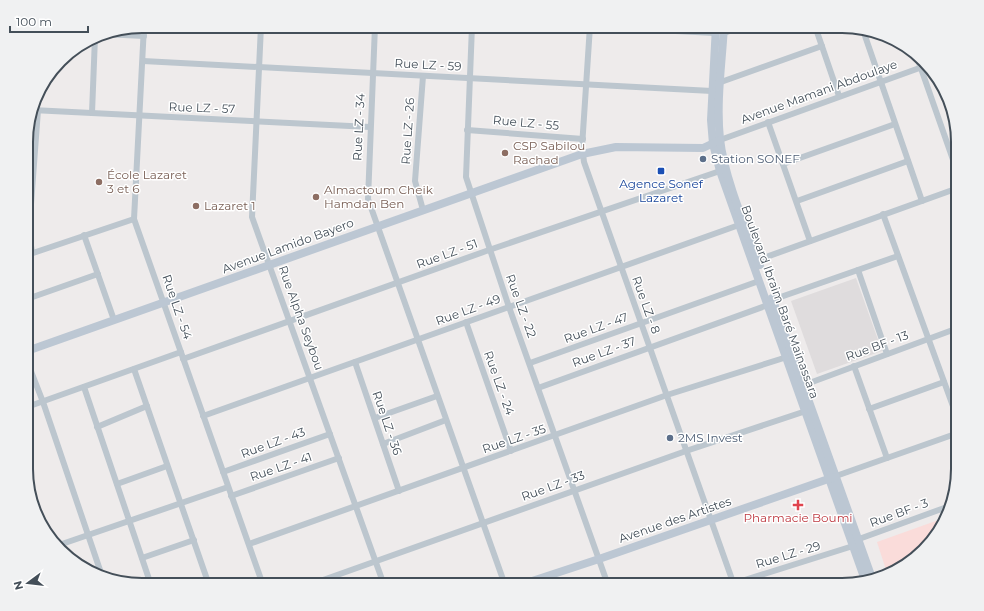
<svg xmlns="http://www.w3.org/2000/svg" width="984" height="611" font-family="Montserrat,sans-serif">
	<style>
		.education { fill: #dfdcdd }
		.medical { fill: #fadcda }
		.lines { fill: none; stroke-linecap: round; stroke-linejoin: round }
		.street { stroke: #bcc6ce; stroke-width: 6 }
		.secondary { stroke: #bcc7d3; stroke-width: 8 }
		.education-dot { fill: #8d6e63; stroke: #fff; stroke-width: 1.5 }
		.service-dot { fill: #5c6f8a; stroke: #fff; stroke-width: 1.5 }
		.transit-dot { fill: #1a4fb4; stroke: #fff; stroke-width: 1.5 }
		.health-dot { fill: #e0444e; stroke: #fff; stroke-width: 1.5 }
		.labels { text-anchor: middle; stroke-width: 3; stroke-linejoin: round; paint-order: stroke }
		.street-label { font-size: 12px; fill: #444f59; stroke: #fff }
		.education-label { font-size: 12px; fill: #785e54; stroke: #fff; text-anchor: start }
		.service-label { font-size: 12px; fill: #4e5e75; stroke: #fff; text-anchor: start }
		.transit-label { font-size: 12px; fill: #164399; stroke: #fff }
		.health-label { font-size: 12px; fill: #be3a42; stroke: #fff }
		.rim { fill: none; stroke: #444f59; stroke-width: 2 }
	</style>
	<rect width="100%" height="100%" fill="#eeebeb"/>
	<!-- education -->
	<polygon class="education" points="856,278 882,351 817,374 791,301"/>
	<!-- medical -->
	<polygon class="medical" points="944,518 939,533 900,570 887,573 877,542"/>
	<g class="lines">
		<!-- street -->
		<g class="street">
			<polyline points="144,26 134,219 263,585"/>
			<polyline points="261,26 252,217 384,585"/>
			<polyline points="375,26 368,199 505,585"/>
			<polyline points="472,26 466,177 509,307 608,585"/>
			<polyline points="578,26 715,33"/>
			<polyline points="590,26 582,147 584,162 734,585"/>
			<polyline points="815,26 839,96"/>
			<polyline points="724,33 744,26"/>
			<polyline points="864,33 922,201"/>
			<polyline points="103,34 144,36"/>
			<polyline points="917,57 958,174"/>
			<polyline points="143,61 712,91"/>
			<polyline points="423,76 415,181 423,210"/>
			<polyline points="721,82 822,46"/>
			<polyline points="32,110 370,127"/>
			<polyline points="92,113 95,37"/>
			<polyline points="768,122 810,241"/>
			<polyline points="467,130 583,139"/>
			<polyline points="720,140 925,66"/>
			<polyline points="783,164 895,124"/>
			<polyline points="797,201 908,161"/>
			<polyline points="883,214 958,420"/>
			<polyline points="84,235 114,320"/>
			<polyline points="32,253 29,231 38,110"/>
			<polyline points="27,255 134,219"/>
			<polyline points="758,260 958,188"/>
			<polyline points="858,270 887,354"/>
			<polyline points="27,299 98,274"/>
			<polyline points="772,300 898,256"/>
			<polyline points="466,322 511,451"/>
			<polyline points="183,359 489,250 720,171"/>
			<polyline points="27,361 43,402 101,573"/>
			<polyline points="355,362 399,491"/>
			<polyline points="530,363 759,281"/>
			<polyline points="854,366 887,458"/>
			<polyline points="134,369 209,585"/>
			<polyline points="804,385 958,328"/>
			<polyline points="84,387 151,585"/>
			<polyline points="538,388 768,305"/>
			<polyline points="27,407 181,352"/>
			<polyline points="869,409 944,382"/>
			<polyline points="203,416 739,225"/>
			<polyline points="375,418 437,396"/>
			<polyline points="97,427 147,406"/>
			<polyline points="383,444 446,420"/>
			<polyline points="223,472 330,434"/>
			<polyline points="836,476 958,433"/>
			<polyline points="117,484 167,466"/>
			<polyline points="231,496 339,458"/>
			<polyline points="859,539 947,507"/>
			<polyline points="249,544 667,395 787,357"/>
			<polyline points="59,545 228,487"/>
			<polyline points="142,558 194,540"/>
			<polyline points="309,585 686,451 806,411"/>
			<polyline points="729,585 853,546"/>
		</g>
		<!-- secondary -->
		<g class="secondary">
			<polyline points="716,26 711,120 713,144 720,171 865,580"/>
			<path d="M724,26C722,63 716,102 720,139C724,177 746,228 760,265"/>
			<polyline points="772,298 872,578"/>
			<polyline points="27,351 582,154 616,147 703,148 720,140"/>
			<polyline points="520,585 599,559 834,477"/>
		</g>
	</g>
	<!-- markers -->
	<g class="education-dot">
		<circle cx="505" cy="153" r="4"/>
		<circle cx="99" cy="182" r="4"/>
		<circle cx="316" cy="197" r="4"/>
		<circle cx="196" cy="206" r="4"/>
	</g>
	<g class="service-dot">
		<circle cx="703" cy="159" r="4"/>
		<circle cx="670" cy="438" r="4"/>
	</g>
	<rect class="transit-dot" x="657" y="167" width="8" height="8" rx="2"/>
	<path class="health-dot" d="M796 499h4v4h4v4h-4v4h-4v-4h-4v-4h4z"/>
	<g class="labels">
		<!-- street labels -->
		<g class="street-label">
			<text transform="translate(428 65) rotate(3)" y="4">Rue LZ - 59</text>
			<text transform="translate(819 92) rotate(-20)" y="4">Avenue Mamani Abdoulaye</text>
			<text transform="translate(202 108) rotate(2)" y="4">Rue LZ - 57</text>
			<text transform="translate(526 123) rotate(5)" y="4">Rue LZ - 55</text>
			<text transform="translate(359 127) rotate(-87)" y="4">Rue LZ - 34</text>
			<text transform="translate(408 131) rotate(-86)" y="4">Rue LZ - 26</text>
			<text transform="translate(288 246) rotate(-20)" y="4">Avenue Lamido Bayero</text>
			<text transform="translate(447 254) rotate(-20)" y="4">Rue LZ - 51</text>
			<text transform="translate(780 302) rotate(70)" y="4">Boulevard Ibraim Baré Maïnassara</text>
			<text transform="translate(646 305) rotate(70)" y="4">Rue LZ - 8</text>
			<text transform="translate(521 306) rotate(70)" y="4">Rue LZ - 22</text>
			<text transform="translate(177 307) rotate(71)" y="4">Rue LZ - 54</text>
			<text transform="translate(468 310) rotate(-20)" y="4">Rue LZ - 49</text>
			<text transform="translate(301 318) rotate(70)" y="4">Rue Alpha Seybou</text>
			<text transform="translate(596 328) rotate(-20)" y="4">Rue LZ - 47</text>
			<text transform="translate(877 346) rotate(-20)" y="4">Rue BF - 13</text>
			<text transform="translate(604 352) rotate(-20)" y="4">Rue LZ - 37</text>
			<text transform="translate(499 383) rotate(70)" y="4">Rue LZ - 24</text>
			<text transform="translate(387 423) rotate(71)" y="4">Rue LZ - 36</text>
			<text transform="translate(514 439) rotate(-19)" y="4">Rue LZ - 35</text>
			<text transform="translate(273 443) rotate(-20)" y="4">Rue LZ - 43</text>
			<text transform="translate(281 467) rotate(-19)" y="4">Rue LZ - 41</text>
			<text transform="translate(553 486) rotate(-20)" y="4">Rue LZ - 33</text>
			<text transform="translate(899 513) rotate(-20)" y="4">Rue BF - 3</text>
			<text transform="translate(675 520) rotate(-19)" y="4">Avenue des Artistes</text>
			<text transform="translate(788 555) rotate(-17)" y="4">Rue LZ - 29</text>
		</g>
		<!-- education labels -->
		<g class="education-label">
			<text x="513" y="150">CSP Sabilou<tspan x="513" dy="14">Rachad</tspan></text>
			<text x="107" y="179">École Lazaret<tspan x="107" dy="14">3 et 6</tspan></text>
			<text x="324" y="194">Almactoum Cheik<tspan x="324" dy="14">Hamdan Ben</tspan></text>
			<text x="204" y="210">Lazaret 1</text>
		</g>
		<!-- service labels -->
		<g class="service-label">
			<text x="711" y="163">Station SONEF</text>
			<text x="678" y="442">2MS Invest</text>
		</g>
		<!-- transit labels -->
		<g class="transit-label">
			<text x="661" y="188">Agence Sonef<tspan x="661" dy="14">Lazaret</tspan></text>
		</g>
		<!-- health labels -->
		<g class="health-label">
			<text x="798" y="522">Pharmacie Boumi</text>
		</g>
	</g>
	<!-- crop -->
	<path d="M0 0H984V611H0ZM142 33H842A109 109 0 0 1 951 142V469A109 109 0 0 1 842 578H142A109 109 0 0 1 33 469V142A109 109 0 0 1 142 33Z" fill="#f0f1f2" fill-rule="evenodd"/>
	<path class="rim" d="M142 33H842A109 109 0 0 1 951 142V469A109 109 0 0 1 842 578H142A109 109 0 0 1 33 469V142A109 109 0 0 1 142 33Z"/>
	<!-- north arrow -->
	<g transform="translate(28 583) rotate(255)" stroke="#ffffff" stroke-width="3" paint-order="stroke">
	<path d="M0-3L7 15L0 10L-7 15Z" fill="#444f59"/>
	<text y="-6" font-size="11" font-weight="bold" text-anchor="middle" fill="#444f59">N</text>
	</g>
	<!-- scale -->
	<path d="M10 26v6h78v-6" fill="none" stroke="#444f59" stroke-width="2"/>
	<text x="16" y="26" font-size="12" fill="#444f59" stroke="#ffffff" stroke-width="3" paint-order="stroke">100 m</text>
</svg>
